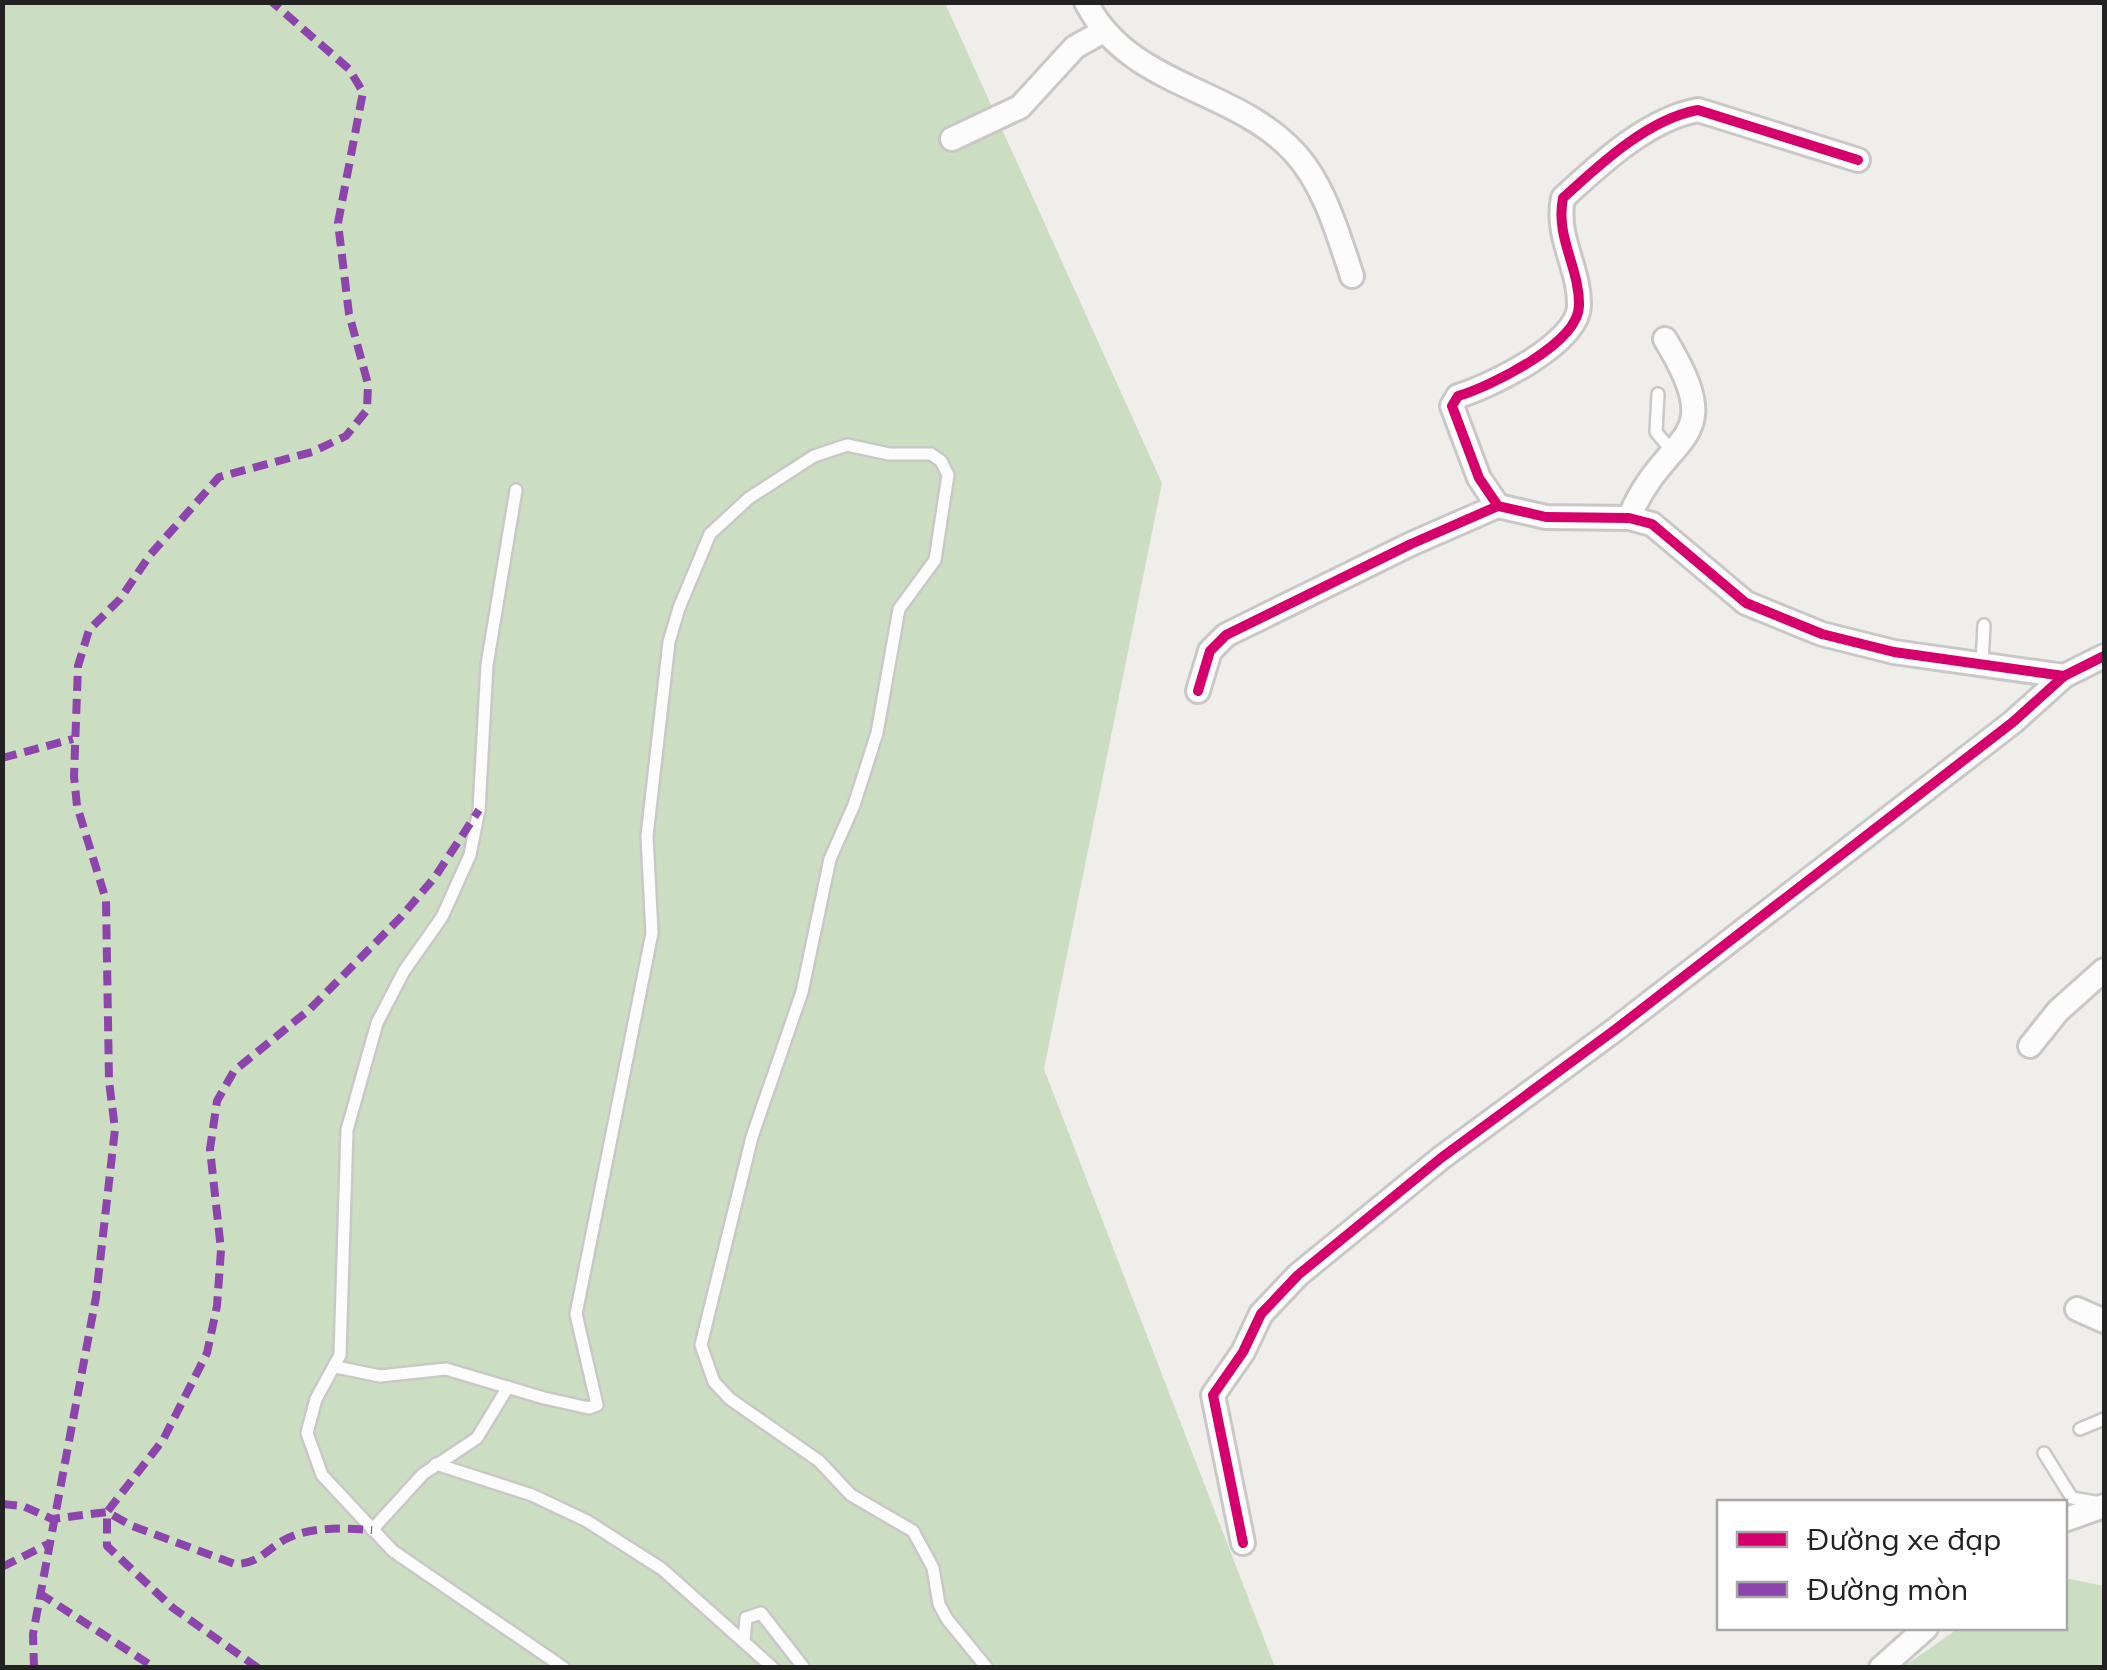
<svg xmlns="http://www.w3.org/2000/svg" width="2107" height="1670" font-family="Mulish,sans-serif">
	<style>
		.forest { fill: #cbdec1 }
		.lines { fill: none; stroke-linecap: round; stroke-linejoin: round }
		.lane-casing { stroke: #c9c8c7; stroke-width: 16 }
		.street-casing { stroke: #c9c8c7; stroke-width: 28 }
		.lane { stroke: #fdfcfc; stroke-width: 11 }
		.street { stroke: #fdfcfc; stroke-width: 22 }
		.quiet { stroke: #8e44ad; stroke-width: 8; stroke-dasharray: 15 8; stroke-linecap: butt }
		.cycleway-casing { stroke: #fff; stroke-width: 16 }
		.cycleway { stroke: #d6006c; stroke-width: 10 }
	</style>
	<rect width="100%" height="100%" fill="#f0eeeb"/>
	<!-- forest -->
	<g class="forest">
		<polygon points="3,3 945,3 1162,483 1044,1069 1275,1667 3,1668"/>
		<polygon points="2065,1578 2104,1586 2104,1667 1903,1667 1959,1628 2064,1628"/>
	</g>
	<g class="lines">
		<!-- lane casing -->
		<g class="lane-casing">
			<g id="lane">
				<polyline points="1658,394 1656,432 1672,451"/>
				<polyline points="516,490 487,665 479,810 470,855 442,917 404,971 377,1023 347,1130 340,1355 316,1399 307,1433 322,1475 393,1551 564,1668"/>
				<polyline points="1982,662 1984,625"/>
				<polyline points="336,1367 380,1376 446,1369 544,1398 589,1408 597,1405 576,1314 652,933 647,836 669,642 679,608 710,534 749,498 814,456 847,445 889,454 931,454 941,461 948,475 935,560 899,609 877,733 854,805 830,859 802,992 752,1137 701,1345 714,1382 730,1399 819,1461 851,1495 913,1531 933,1568 939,1604 947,1619 987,1668"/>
				<polyline points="2080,1429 2104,1419"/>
				<polyline points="2044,1453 2072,1498 2095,1502"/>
				<polyline points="436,1464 532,1495 587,1521 662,1569 773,1668"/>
				<polyline points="372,1530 423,1474 477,1438 508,1387"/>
				<polyline points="744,1640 746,1618 761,1613 804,1668"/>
			</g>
		</g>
		<!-- street casing -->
		<g class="street-casing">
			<g id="street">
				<path d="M1086,2C1128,87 1234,87 1294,152C1324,184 1338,234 1352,276"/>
				<polyline points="952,139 1020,107 1075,47 1102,32"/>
				<path d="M1498,506L1479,478L1452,406L1458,396C1489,387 1578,344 1579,306C1580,268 1555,238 1563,198C1600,164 1648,119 1698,110L1858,160"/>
				<path d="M1629,518C1666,428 1731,447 1665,339"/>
				<polyline points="1198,691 1210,651 1226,635 1411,544 1498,506 1546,517 1629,518 1652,524 1746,603 1822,634 1894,652 2064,676"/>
				<polyline points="2030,1046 2058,1011 2104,970"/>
				<polyline points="2077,1309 2104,1321"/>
				<polyline points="2064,1520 2104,1506"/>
				<polyline points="1243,1543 1213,1395 1243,1352 1261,1314 1298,1275 1441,1158 1616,1029 2013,722 2064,676 2104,656"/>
				<polyline points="1881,1668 1926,1628"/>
			</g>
		</g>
		<!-- lane -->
		<use href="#lane" class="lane"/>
		<!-- street -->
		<use href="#street" class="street"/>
		<!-- quiet -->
		<g class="quiet">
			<polyline points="2,758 73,739"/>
			<path d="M2,1504L23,1506L52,1519L107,1512L132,1526L235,1564C258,1564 265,1551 284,1540C310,1526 344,1528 372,1530"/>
			<polyline points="2,1567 48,1544"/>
			<polyline points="39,1593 155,1668"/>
			<polyline points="34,1668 33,1634 96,1297 115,1129 109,1081 106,900 77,806 74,776 78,666 89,630 120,599 150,555 219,477 312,452 346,436 367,410 368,384 349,314 338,223 363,92 349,69 272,2"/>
			<polyline points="258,1668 173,1608 107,1546 107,1512 163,1440 207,1353 217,1306 221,1250 210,1149 217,1101 234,1071 310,1009 400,918 435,877 479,810"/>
		</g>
		<!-- cycleway casing -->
		<g class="cycleway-casing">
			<g id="cycleway">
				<path d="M1498,506L1479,478L1452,406L1458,396C1489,387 1578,344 1579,306C1580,268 1555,238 1563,198C1600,164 1648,119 1698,110L1858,160"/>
				<polyline points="1198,691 1210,651 1226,635 1411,544 1498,506 1546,517 1629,518 1652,524 1746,603 1822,634 1894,652 2064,676"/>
				<polyline points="1243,1543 1213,1395 1243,1352 1261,1314 1298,1275 1441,1158 1616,1029 2013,722 2064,676 2104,656"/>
			</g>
		</g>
		<!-- cycleway -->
		<use href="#cycleway" class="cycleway"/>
	</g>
	<!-- border -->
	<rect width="2107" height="1670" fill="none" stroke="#222222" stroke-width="10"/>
	<!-- legend -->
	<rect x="1717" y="1500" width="350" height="130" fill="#ffffff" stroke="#a7a7a7" stroke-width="2.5"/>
	<rect x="1737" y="1532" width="50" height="15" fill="#d6006c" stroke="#a7a7a7" stroke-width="2.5"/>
	<text x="1807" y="1550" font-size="30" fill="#222222">Đường xe đạp</text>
	<rect x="1737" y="1582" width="50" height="15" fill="#8e44ad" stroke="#a7a7a7" stroke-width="2.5"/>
	<text x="1807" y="1600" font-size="30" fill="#222222">Đường mòn</text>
</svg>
